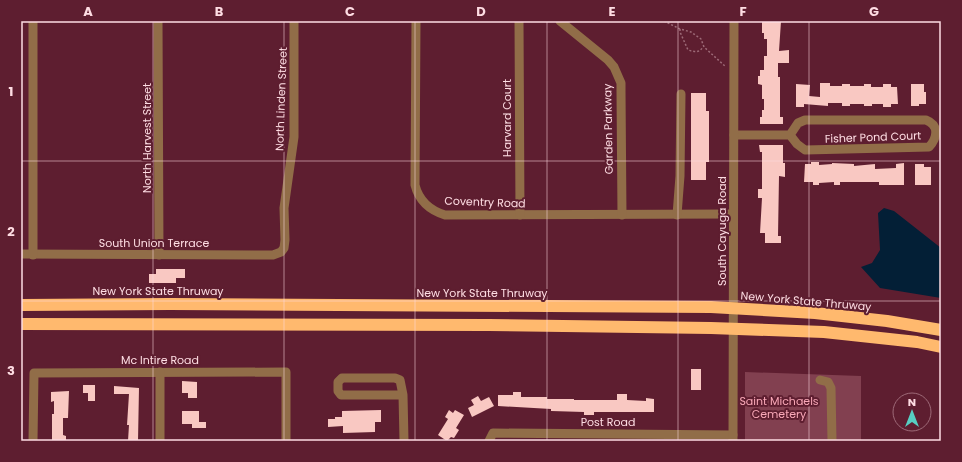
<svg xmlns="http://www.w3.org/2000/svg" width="962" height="462" font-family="Poppins,sans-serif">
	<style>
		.green { fill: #824050 }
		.water { fill: #031f36 }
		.building { fill: #f9c8c2 }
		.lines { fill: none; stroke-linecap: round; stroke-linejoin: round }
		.path { stroke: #9d6a77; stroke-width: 1.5; stroke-dasharray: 2 2; stroke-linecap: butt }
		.minor { stroke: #916d48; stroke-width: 9 }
		.highway { stroke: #ffb96e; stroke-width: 12 }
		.grid { fill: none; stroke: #fedde3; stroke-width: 1; stroke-opacity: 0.55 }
		.labels { text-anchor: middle; stroke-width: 4; stroke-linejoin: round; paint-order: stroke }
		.street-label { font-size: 11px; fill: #fedde3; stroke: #5e1e30 }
		.park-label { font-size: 11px; fill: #faa8b8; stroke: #5e1e30 }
		.neatline { fill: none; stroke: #fedde3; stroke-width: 1.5 }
		.grid-label { font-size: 13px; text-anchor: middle; font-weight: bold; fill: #fedde3 }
	</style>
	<rect width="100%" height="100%" fill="#5e1e30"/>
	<!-- green -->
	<polygon class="green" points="745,372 861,376 861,441 745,441"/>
	<!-- water -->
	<polygon class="water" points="884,208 894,211 941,248 941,298 880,288 861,267 872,263 880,250 878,213"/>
	<!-- building -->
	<g class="building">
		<polygon points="762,21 781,21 779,51 789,50 789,63 778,63 778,77 780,77 780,117 783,117 783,124 760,124 760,117 762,117 762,110 764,110 764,99 762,99 762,85 758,84 758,76 760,76 760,70 764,70 764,56 767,56 767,39 764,39 764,33 762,33"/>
		<polygon points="820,83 830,83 830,86 842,86 842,84 850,84 850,86 864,86 864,84 871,84 871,87 883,87 883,84 891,84 891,87 897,87 898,104 891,104 891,107 883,107 883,104 872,104 872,106 864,106 864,104 850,104 850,106 842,106 842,103 828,103 828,106 804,104 804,107 796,107 796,84 810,85 809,96 820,97"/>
		<polygon points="911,84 924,84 924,92 926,92 926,104 919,104 919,106 911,106"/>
		<polygon points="691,93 706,93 706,111 709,111 709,162 706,162 706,180 691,180"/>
		<polygon points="759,145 783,145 783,163 785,163 785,177 779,176 778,236 781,236 781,243 765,243 765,233 760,233 762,198 758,198 758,189 762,189 762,152 760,152"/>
		<polygon points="811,162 819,162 819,165 832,164 832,163 854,164 854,166 875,164 875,169 896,168 896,164 904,163 904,185 879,185 879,182 840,182 840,185 834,185 834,182 819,183 819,185 813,185 813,182 804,182 805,164 811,164"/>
		<polygon points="915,164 924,164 924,167 931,167 931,185 915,185"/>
		<polygon points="156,269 185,269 185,278 176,278 176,283 149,283 149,274 156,274"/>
		<rect x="691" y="369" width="10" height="21"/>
		<polygon points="182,381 197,382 197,398 188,398 188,393 182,393"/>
		<polygon points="83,385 95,385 95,401 88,401 88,393 83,393"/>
		<polygon points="114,386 139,388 138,441 128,441 129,425 127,425 129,394 114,394"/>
		<polygon points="69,391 68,418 63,418 63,435 66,436 66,441 52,441 52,414 54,414 54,401 51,402 51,392"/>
		<polygon points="513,392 521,392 521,397 547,397 547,399 574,399 574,400 617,400 617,394 627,394 627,400 646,401 646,398 654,399 654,412 594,412 594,415 584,415 584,412 551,411 551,409 498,406 498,395 513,395"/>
		<polygon points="478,396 481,401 489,397 494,406 472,417 468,408 474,405 471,400"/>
		<polygon points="381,410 381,422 375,422 375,432 343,433 343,426 328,427 328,419 335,419 335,417 342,417 342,411"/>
		<polygon points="449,410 453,413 455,410 464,415 456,428 459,430 454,438 451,437 447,441 438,435 448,419 445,417"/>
		<polygon points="182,411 199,411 199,422 206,422 206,428 192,428 192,424 182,424"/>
	</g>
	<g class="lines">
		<!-- path -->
		<g class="path">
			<polyline points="664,21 680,29 691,32 701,39 704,47 726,67"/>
			<path d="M680,29V32L688,50C695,52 699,53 703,47"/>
		</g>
		<!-- minor -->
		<g class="minor">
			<polyline points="158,21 159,255"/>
			<path d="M416,21L415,185C419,201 429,210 445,215L733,214"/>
			<polyline points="519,21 520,215"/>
			<polyline points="560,21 608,60 614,67 621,83 621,91 622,215"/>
			<path d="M734,135H790L797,144L805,150L929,147C938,137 939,125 926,120H805L798,123L790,135"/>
			<polyline points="677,215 680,176 681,94"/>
			<polyline points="21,254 273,255 281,252 284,248 285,240 284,208 294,137 294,21"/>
			<polyline points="33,255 33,21"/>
			<polyline points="820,380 828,382 831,388 832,441"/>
			<polyline points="403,395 341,395 338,391 338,382 342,378 395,378 400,380 403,395 404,441"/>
			<polyline points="33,441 34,373 286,372 286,441"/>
			<polyline points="160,441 160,372"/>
			<polyline points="489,441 493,433 733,435"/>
			<polyline points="733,441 734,21"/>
		</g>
		<!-- highway -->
		<g class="highway">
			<polyline points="21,305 170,304 711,307 815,313 887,321 941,330"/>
			<polyline points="21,324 489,325 711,328 824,332 917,342 941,347"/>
		</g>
	</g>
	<!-- grid -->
	<path class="grid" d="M153,21V441M284,21V441M415,21V441M547,21V441M678,21V441M809,21V441M21,161H941M21,301H941"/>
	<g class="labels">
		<!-- street labels -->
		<g class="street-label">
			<text transform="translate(281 99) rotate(-88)" y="4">North Linden Street</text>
			<text transform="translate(507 118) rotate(-90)" y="4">Harvard Court</text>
			<text transform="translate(608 129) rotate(-91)" y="4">Garden Parkway</text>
			<text transform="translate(873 137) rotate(-2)" y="4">Fisher Pond Court</text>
			<text transform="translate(147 138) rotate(-90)" y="4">North Harvest Street</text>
			<text transform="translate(485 202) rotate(2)" y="4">Coventry Road</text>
			<text transform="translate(722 231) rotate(-90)" y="4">South Cayuga Road</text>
			<text x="154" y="247">South Union Terrace</text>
			<text x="158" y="295">New York State Thruway</text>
			<text x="482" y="297">New York State Thruway</text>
			<text transform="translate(806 301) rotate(5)" y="4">New York State Thruway</text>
			<text x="160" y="364">Mc Intire Road</text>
			<text x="608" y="426">Post Road</text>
		</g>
		<!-- park labels -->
		<g class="park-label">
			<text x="779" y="405">Saint Michaels<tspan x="779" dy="13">Cemetery</tspan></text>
		</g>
	</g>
	<!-- border -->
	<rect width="962" height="462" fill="none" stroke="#5e1e30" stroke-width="44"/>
	<!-- north arrow -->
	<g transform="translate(912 412)"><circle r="19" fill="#5e1e30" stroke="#9e6a78"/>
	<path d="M0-3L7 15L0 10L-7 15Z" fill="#57cec2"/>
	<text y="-6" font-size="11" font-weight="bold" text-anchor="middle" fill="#fedde3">N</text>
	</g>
	<rect x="22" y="22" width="918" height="418" class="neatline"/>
	<g class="grid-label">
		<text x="88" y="16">A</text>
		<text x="219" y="16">B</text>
		<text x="350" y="16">C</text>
		<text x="481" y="16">D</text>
		<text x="612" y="16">E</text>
		<text x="743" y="16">F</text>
		<text x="874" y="16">G</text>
		<text x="11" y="96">1</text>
		<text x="11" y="236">2</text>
		<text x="11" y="375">3</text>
	</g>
</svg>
